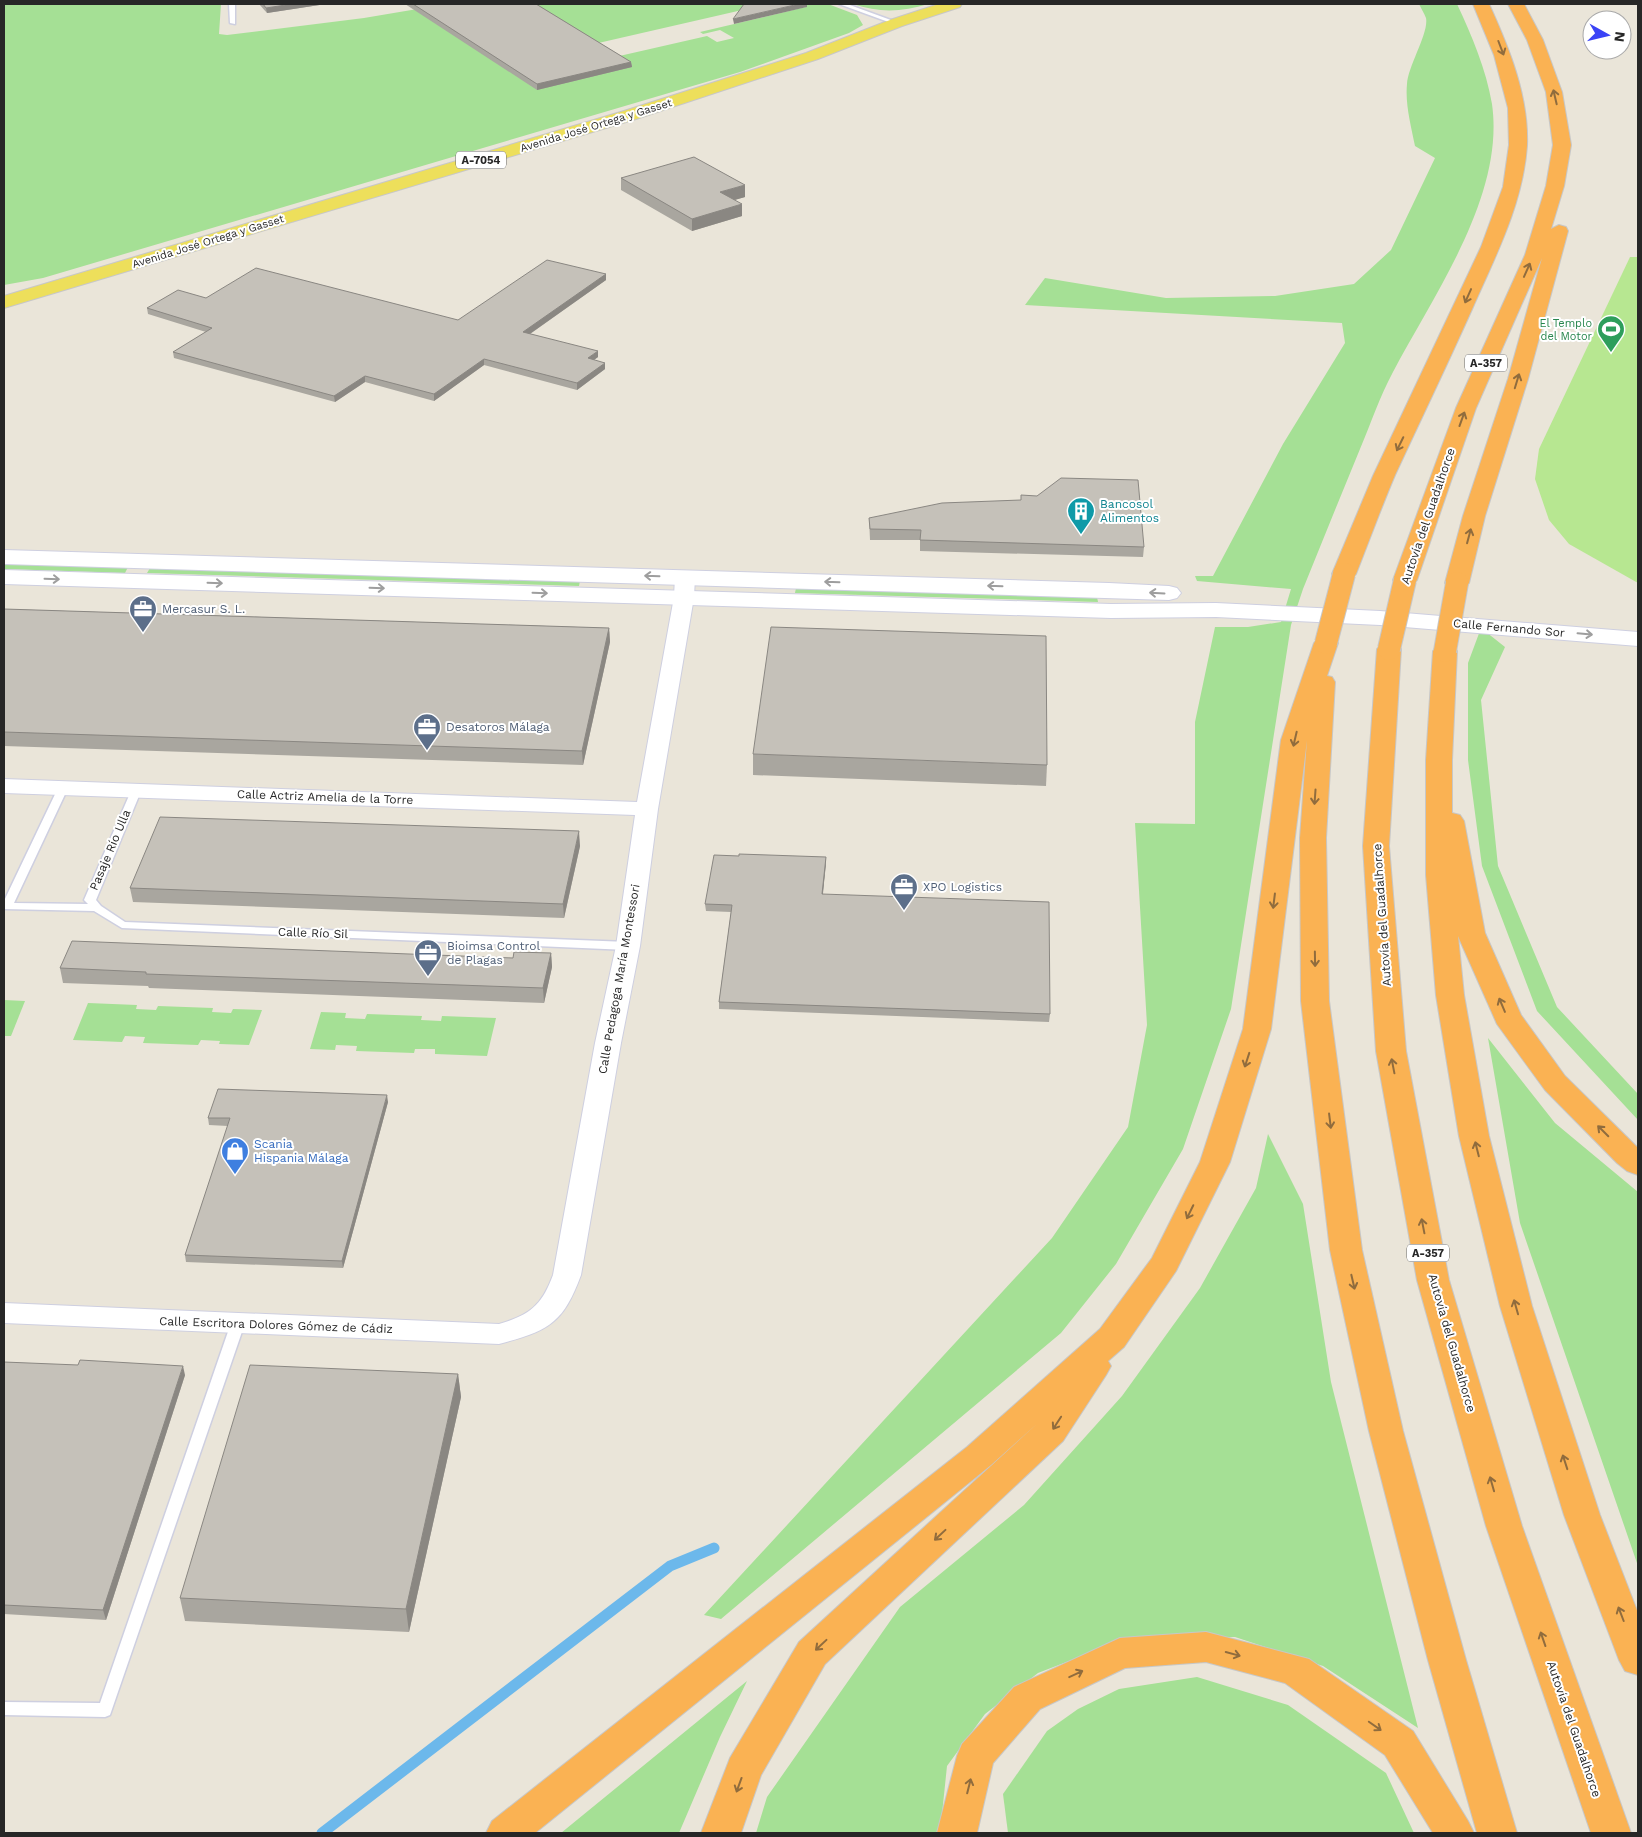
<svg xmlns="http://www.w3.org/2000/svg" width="1642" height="1837" font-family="'Work Sans',sans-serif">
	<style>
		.green { fill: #a5e095 }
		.pitch { fill: #b7e791 }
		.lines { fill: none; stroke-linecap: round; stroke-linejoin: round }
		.stream { stroke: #6cb8eb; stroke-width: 11 }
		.service-casing { stroke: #cecfe0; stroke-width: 3 }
		.minor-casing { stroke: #cecfe0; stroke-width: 2 }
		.tertiary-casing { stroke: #cecfe0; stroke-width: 2 }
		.primary-casing { stroke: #c7c7c7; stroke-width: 2 }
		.motorway-casing { stroke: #c7c7c7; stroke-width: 2 }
		.service { fill: #fff; fill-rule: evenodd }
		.minor { fill: #fff; fill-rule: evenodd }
		.tertiary { fill: #fff; fill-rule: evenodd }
		.primary { fill: #eddf5b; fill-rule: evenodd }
		.motorway { fill: #fab253; fill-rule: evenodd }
		.motorway-bridge-casing { stroke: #c7c7c7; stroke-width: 24; stroke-linecap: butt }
		.motorway-bridge { stroke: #fab253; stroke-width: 22 }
		.wall { fill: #a9a69f }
		.shaded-wall { fill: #8a8782 }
		.building { fill: #c5c1b9; stroke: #8a8782 }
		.oneway { stroke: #906c3d }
		.oneway2 { stroke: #9e9e9e }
		.labels { text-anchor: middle; stroke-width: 4; stroke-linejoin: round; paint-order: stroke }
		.far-street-label { font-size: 11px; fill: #272727; stroke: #fff }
		.shield { fill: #fff; stroke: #686868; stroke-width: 1 }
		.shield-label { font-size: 11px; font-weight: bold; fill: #272727 }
		.far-leisure-label { font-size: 11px; fill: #27864d; stroke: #fff; text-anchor: end }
		.culture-label { font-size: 12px; fill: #0d838f; stroke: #fff; text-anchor: start }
		.street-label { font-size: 12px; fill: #272727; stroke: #fff }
		.service-label { font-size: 12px; fill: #4e5e75; stroke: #fff; text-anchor: start }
		.shop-label { font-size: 12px; fill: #366cbe; stroke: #fff; text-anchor: start }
	</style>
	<rect width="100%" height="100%" fill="#eae5d9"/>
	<!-- green -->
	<g class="green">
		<polygon points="4,4 221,4 219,34 227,35 364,18 447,4 615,57 707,36 717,42 734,38 720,30 703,34 700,32 806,7 800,4 828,4 857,15 863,25 849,33 740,72 43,278 4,285"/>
		<polygon points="529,4 768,4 594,44"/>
		<path d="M853,4H928C902,12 879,13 853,4Z"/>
		<path d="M1419,4H1457C1472,36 1486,69 1492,104C1505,196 1434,294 1393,372C1380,396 1371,423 1360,449C1341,495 1322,542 1303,589L1291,625L1231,1009L1183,1149L1116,1264L1061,1333L721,1619L704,1615L1052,1238L1128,1127L1147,1025L1135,823L1195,824V722L1215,627H1248L1281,622L1291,589L1197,581L1195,576H1213L1283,444L1345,343L1342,323L1025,305L1045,278L1166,298L1275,296L1354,284L1391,250L1435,158L1415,146C1411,126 1405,104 1407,84C1408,66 1429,33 1426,18C1424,13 1421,8 1419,4Z"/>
		<polygon points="4,563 128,567 125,573 4,569"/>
		<polygon points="150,568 580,581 579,586 147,573"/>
		<polygon points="796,588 1097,597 1098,602 795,593"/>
		<polygon points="1481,628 1505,647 1481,700 1498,866 1557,1007 1638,1094 1638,1120 1537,1011 1482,866 1468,760 1468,663"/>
		<polygon points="4,1000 25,1001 11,1036 4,1036"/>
		<polygon points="88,1003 137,1005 136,1009 156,1010 158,1006 213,1008 212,1012 231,1013 233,1009 262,1010 249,1045 219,1044 220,1041 201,1040 198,1045 143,1043 145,1037 125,1036 122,1042 73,1040"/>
		<polygon points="321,1012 346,1013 345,1018 365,1019 367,1014 422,1016 421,1020 441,1021 442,1016 496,1018 487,1056 435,1054 435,1049 415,1049 414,1053 356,1051 357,1046 336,1045 335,1050 310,1049"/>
		<polygon points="1488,1038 1555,1123 1638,1192 1638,1566 1520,1223"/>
		<polygon points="1268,1134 1303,1204 1331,1382 1418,1728 1323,1666 1235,1637 1131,1637 1038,1673 985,1714 947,1766 940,1833 756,1833 767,1797 900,1607 1024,1505 1122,1396 1200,1288 1256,1188"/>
		<polygon points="1197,1677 1288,1705 1386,1773 1414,1833 1008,1833 1003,1794 1047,1731 1078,1709 1119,1689"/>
		<polygon points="747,1681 720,1737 679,1833 561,1833"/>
	</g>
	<!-- pitch -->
	<polygon class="pitch" points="1630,257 1638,257 1638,583 1569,544 1549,520 1535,479 1539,449"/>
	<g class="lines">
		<!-- stream -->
		<polyline class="stream" points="322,1833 670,1566 714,1548"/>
		<!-- service casing -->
		<g class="service-casing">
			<g id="service">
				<polygon points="229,4 235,4 235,24 230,23"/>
				<polygon points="839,4 847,4 899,23 894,24"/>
				<polygon points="63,785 68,788 14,903 88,904 84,900 131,791 136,788 141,791 96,900 101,906 125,922 628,942 634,946 628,950 122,928 94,911 4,909 4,901 58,788"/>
				<polygon points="238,1318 243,1320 245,1323 110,1715 105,1717 4,1715 4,1702 100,1703 231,1323 233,1320"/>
			</g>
		</g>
		<!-- minor casing -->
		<g class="minor-casing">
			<path id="minor" d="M685,571L692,573L695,577L694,597L658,809L640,946L621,1043L581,1275C563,1324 548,1331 499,1344L4,1323V1303L499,1324C530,1315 542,1305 553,1275L595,1043L616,946L635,815L4,793V779L637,802L674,597L675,577L678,573Z"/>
		</g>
		<!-- tertiary casing -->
		<g class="tertiary-casing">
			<g id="tertiary">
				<polygon points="4,550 1109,583 1169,586 1177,588 1181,593 1177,598 1169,600 4,564"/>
				<polygon points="4,570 1111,604 1216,603 1380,611 1638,632 1638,646 1380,625 1216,617 1111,618 4,584"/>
			</g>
		</g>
		<!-- primary casing -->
		<g class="primary-casing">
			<polygon id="primary" points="939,4 962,4 960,7 902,26 818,59 636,119 4,308 4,296 624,111 806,53 890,20"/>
		</g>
		<!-- motorway casing -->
		<g class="motorway-casing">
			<g id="motorway">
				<path d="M1473,4H1489C1509,48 1529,96 1527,146C1523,203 1496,255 1473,307C1448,363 1421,419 1395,475C1381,508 1369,541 1356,574L1352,579L1344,581L1336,579L1332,574L1373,476L1481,247L1503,187L1509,145L1508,108L1494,55Z"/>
				<polygon points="1508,4 1524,4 1543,40 1562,92 1571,145 1564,186 1551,229 1559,225 1566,227 1568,231 1528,379 1485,516 1469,583 1465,588 1457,590 1449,588 1445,583 1463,516 1508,379 1542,258 1476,408 1417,580 1413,585 1405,587 1397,585 1393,580 1456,408 1525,255 1546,186 1553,145 1546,92 1527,40"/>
				<polygon points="1326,636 1334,638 1338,643 1327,676 1332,677 1335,682 1326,838 1329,1001 1362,1250 1403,1431 1466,1660 1517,1833 1477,1833 1428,1660 1369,1431 1330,1250 1301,1001 1300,838 1307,740 1271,1029 1230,1162 1176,1271 1124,1347 1108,1361 1111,1366 1106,1375 1063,1441 825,1664 761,1775 741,1833 701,1833 730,1758 799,1642 1039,1422 991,1465 535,1833 486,1833 492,1821 967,1447 1100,1329 1152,1258 1200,1162 1243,1029 1281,740 1314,643 1318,638"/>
				<polygon points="1389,642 1397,644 1401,649 1389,846 1406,1051 1449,1280 1522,1526 1631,1833 1591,1833 1486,1526 1417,1280 1376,1051 1363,846 1377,649 1381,644"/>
				<polygon points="1445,644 1453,646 1457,651 1452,760 1452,813 1460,815 1464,821 1485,933 1521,1015 1565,1076 1638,1148 1638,1175 1627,1171 1617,1163 1545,1090 1497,1024 1458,936 1464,995 1489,1136 1532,1306 1600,1515 1638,1613 1638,1675 1625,1671 1619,1660 1564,1515 1500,1306 1459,1136 1436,995 1426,875 1426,760 1433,651 1437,646"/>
				<polygon points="1206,1632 1309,1659 1413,1731 1468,1821 1474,1833 1433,1833 1385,1755 1285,1683 1206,1662 1125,1668 1040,1709 993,1763 977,1833 937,1833 957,1756 962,1744 1014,1687 1120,1638"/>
			</g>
		</g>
		<!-- service -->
		<use href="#service" class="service"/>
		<!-- minor -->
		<use href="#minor" class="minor"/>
		<!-- tertiary -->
		<use href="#tertiary" class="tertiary"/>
		<!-- primary -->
		<use href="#primary" class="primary"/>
		<!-- motorway -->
		<use href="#motorway" class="motorway"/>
		<!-- motorway-bridge casing -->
		<g class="motorway-bridge-casing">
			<g id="motorway-bridge">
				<polyline points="1326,643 1344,574"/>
				<polyline points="1389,649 1405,580"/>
				<polyline points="1445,651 1457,583"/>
			</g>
		</g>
		<!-- motorway-bridge -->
		<use href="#motorway-bridge" class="motorway-bridge"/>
	</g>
	<!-- wall -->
	<g class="wall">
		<polygon points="259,4 326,4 267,13"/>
		<polygon points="405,4 536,4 631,62 632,67 537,90"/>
		<polygon points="621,178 745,197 734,200 742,216 692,231 621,190"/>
		<polygon points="606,274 606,280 530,334 598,357 594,360 605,369 577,390 484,365 434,401 365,382 335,402 174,358 173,352 206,332 148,314 147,308 206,298 458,320"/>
		<polygon points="869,518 1144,547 1143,557 920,551 920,540 870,540"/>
		<polygon points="4,609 609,628 610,642 583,765 4,746"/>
		<polygon points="753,754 1047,765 1046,786 753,775"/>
		<polygon points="580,846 564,918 133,902 130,888"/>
		<polygon points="739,856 826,857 823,894 1050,1014 1049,1022 719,1009 719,1002 731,912 706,911 705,904"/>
		<polygon points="551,953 552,967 544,1003 149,988 148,986 63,983 60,968 513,958"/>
		<polygon points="388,1102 343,1268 186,1262 185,1255 228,1126 209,1125 208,1118"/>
		<polygon points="4,1362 185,1375 106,1620 4,1614"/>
		<polygon points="458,1374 461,1397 409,1632 185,1621 180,1598"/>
	</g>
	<!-- shaded-wall -->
	<g class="shaded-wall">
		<polygon points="292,4 326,4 267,13 266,8"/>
		<polygon points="799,4 807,4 807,7 734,24 733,19"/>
		<polygon points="631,62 632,67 537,90 537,84"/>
		<polygon points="745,185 745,197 721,204 720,192"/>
		<polygon points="742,204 742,216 692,231 692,219"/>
		<polygon points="606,274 606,280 524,338 523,332"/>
		<polygon points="598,351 598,357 588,364 588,358"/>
		<polygon points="484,359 484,365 434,401 434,394"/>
		<polygon points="605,363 605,369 577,390 577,383"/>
		<polygon points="365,376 365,382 335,402 334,396"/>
		<polygon points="609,628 610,642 583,765 582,751"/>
		<polygon points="579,831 580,846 564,918 563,904"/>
		<polygon points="826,857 826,864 822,901 822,894"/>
		<polygon points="551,953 552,967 544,1003 543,988"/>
		<polygon points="387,1095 388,1102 343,1268 342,1261"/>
		<polygon points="183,1366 185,1375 106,1620 103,1610"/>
		<polygon points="458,1374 461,1397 409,1632 406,1609"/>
	</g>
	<!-- building -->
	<g class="building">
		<polygon points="263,4 292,4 266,8"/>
		<polygon points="413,4 536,4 631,62 537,84"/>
		<polygon points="744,4 799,4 733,19"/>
		<polygon points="694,157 745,185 720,192 742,204 692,219 621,178"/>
		<polygon points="547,260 606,274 523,332 598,351 588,358 605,363 577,383 484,359 434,394 365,376 334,396 173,352 212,328 147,308 178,290 206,298 256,268 458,320"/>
		<polygon points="1061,478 1138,480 1144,547 920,540 921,530 870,529 869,518 942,503 1021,500 1021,495 1037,496"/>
		<polygon points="4,609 609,628 582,751 4,732"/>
		<polygon points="771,627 1046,636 1047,765 753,754"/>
		<polygon points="160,817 579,831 563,904 130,888"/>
		<polygon points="739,854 826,857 822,894 1049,902 1050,1014 719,1002 732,905 705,904 714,855 739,856"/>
		<polygon points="72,941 513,958 514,952 551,953 543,988 146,974 146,972 60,968"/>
		<polygon points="218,1089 387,1095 342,1261 185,1255 230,1118 208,1118"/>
		<polygon points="80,1360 183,1366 103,1610 4,1605 4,1362 78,1365"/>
		<polygon points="250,1365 458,1374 406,1609 180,1598"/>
	</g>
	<!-- one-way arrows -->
	<defs><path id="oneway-shaft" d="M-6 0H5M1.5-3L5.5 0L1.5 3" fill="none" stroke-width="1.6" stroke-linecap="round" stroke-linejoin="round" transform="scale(1.25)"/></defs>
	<g class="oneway">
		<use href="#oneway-shaft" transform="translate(1501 48) rotate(69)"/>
		<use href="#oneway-shaft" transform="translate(1555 97) rotate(-103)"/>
		<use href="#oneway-shaft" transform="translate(1527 270) rotate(-66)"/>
		<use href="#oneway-shaft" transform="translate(1468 296) rotate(114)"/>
		<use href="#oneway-shaft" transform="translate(1517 381) rotate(-73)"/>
		<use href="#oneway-shaft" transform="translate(1462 419) rotate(-70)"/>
		<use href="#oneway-shaft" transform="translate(1400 444) rotate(116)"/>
		<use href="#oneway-shaft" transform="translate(1469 536) rotate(-75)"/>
		<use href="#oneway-shaft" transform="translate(1295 739) rotate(103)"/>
		<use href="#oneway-shaft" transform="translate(1315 797) rotate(94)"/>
		<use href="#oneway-shaft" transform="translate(1274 901) rotate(97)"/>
		<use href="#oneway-shaft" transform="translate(1315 959) rotate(89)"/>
		<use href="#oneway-shaft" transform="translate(1502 1005) rotate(-113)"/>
		<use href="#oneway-shaft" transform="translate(1247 1060) rotate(108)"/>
		<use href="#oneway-shaft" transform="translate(1393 1066) rotate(-101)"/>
		<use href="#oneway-shaft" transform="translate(1330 1121) rotate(83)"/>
		<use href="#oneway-shaft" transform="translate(1603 1131) rotate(-135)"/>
		<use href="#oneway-shaft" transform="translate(1477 1149) rotate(-104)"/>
		<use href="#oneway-shaft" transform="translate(1190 1212) rotate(116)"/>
		<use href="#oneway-shaft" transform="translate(1423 1226) rotate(-101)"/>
		<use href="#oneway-shaft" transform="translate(1353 1282) rotate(77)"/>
		<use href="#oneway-shaft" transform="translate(1516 1307) rotate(-106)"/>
		<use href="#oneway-shaft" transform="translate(1057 1423) rotate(123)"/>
		<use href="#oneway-shaft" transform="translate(1565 1462) rotate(-108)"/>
		<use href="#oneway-shaft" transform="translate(1492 1484) rotate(-106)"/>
		<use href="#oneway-shaft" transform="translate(940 1535) rotate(137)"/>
		<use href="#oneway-shaft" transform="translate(1621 1614) rotate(-111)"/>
		<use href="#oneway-shaft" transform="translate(1543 1639) rotate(-109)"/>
		<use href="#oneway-shaft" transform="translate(821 1645) rotate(137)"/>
		<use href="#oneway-shaft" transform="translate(1233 1654) rotate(15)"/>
		<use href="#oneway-shaft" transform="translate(1076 1674) rotate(-25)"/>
		<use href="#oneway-shaft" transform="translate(1375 1726) rotate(35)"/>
		<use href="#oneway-shaft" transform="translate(739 1785) rotate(110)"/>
		<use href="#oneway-shaft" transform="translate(969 1786) rotate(-76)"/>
	</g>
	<g class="oneway2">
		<use href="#oneway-shaft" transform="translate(652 576) rotate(-178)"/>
		<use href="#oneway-shaft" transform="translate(52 579) rotate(2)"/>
		<use href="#oneway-shaft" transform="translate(832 582) rotate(-178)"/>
		<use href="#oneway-shaft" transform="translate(215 583) rotate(2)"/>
		<use href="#oneway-shaft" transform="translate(995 586) rotate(-178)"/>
		<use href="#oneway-shaft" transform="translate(377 588) rotate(2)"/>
		<use href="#oneway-shaft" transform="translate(540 593) rotate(2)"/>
		<use href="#oneway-shaft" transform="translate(1157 593) rotate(-177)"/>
		<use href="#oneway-shaft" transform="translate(1585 634) rotate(5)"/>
	</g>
	<!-- icons -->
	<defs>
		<g id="stadium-pin" transform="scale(1.4375)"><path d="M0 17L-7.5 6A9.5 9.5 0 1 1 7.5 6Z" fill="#2e9e5b" stroke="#fff"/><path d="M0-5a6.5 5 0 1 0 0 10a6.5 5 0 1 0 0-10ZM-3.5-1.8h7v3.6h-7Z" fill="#fff"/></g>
		<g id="building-pin" transform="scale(1.4375)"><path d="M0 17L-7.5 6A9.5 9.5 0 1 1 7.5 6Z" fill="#0f9aa8" stroke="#fff"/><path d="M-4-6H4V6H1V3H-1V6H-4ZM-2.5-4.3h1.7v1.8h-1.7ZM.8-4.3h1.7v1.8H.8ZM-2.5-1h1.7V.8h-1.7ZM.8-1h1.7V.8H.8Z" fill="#fff"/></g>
		<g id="office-pin" transform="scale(1.4375)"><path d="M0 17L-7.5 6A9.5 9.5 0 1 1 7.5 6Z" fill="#5c6f8a" stroke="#fff"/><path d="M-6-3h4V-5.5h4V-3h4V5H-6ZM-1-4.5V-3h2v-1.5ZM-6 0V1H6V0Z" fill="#fff"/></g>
		<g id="shop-pin" transform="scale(1.4375)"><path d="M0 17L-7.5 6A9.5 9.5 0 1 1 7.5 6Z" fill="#3f7fe0" stroke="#fff"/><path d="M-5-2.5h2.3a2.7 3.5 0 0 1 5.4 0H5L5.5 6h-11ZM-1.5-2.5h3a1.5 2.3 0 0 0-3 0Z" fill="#fff"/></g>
	</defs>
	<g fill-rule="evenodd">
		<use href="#stadium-pin" x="1611" y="329"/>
		<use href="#building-pin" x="1081" y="511"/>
		<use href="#office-pin" x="143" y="609"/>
		<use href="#office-pin" x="427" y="727"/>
		<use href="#office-pin" x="904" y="887"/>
		<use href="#office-pin" x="428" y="953"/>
		<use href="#shop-pin" x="235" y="1151"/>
	</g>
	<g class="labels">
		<!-- far-street labels -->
		<g class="far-street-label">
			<text transform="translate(596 125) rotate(-17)" y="4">Avenida José Ortega y Gasset</text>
			<text transform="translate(208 241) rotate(-17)" y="4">Avenida José Ortega y Gasset</text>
		</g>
		<!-- shield labels -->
		<g class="shield">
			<rect x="456" y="151.5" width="50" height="17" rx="4"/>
			<rect x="1465" y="354.5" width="42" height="17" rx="4"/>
			<rect x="1407" y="1244.5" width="42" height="17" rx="4"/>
		</g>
		<g class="shield-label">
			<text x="481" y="164">A-7054</text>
			<text x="1486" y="367">A-357</text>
			<text x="1428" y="1257">A-357</text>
		</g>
		<!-- far-leisure labels -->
		<g class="far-leisure-label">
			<text x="1592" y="327">El Templo<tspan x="1592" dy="13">del Motor</tspan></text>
		</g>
		<!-- culture labels -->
		<g class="culture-label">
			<text x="1100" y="508">Bancosol<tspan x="1100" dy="14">Alimentos</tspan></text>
		</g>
		<!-- street labels -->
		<g class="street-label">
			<text transform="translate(1428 516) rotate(-71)" y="4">Autovía del Guadalhorce</text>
			<text transform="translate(1509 628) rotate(5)" y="4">Calle Fernando Sor</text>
			<text transform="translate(325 797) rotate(2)" y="4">Calle Actriz Amelia de la Torre</text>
			<text transform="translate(110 850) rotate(-67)" y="4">Pasaje Río Ulla</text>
			<text transform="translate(1382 915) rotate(-94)" y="4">Autovía del Guadalhorce</text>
			<text transform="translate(313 933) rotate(2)" y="4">Calle Río Sil</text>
			<text transform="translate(619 979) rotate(-80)" y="4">Calle Pedagoga María Montessori</text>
			<text transform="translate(276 1325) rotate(2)" y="4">Calle Escritora Dolores Gómez de Cádiz</text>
			<text transform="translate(1452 1343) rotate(74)" y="4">Autovía del Guadalhorce</text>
			<text transform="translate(1574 1729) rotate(71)" y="4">Autovía del Guadalhorce</text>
		</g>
		<!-- service labels -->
		<g class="service-label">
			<text x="162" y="613">Mercasur S. L.</text>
			<text x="446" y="731">Desatoros Málaga</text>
			<text x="923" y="891">XPO Logistics</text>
			<text x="447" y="950">Bioimsa Control<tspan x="447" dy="14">de Plagas</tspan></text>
		</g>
		<!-- shop labels -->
		<g class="shop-label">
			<text x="254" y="1148">Scania<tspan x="254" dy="14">Hispania Málaga</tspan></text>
		</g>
	</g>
	<!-- border -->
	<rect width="1642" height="1837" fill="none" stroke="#272727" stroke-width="10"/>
	<!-- north arrow -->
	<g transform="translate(1607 35) rotate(98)"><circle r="24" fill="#ffffff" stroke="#a9a9a9"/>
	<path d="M0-4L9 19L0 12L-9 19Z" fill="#3a43f6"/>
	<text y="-8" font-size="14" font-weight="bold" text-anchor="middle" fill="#272727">N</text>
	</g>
</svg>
